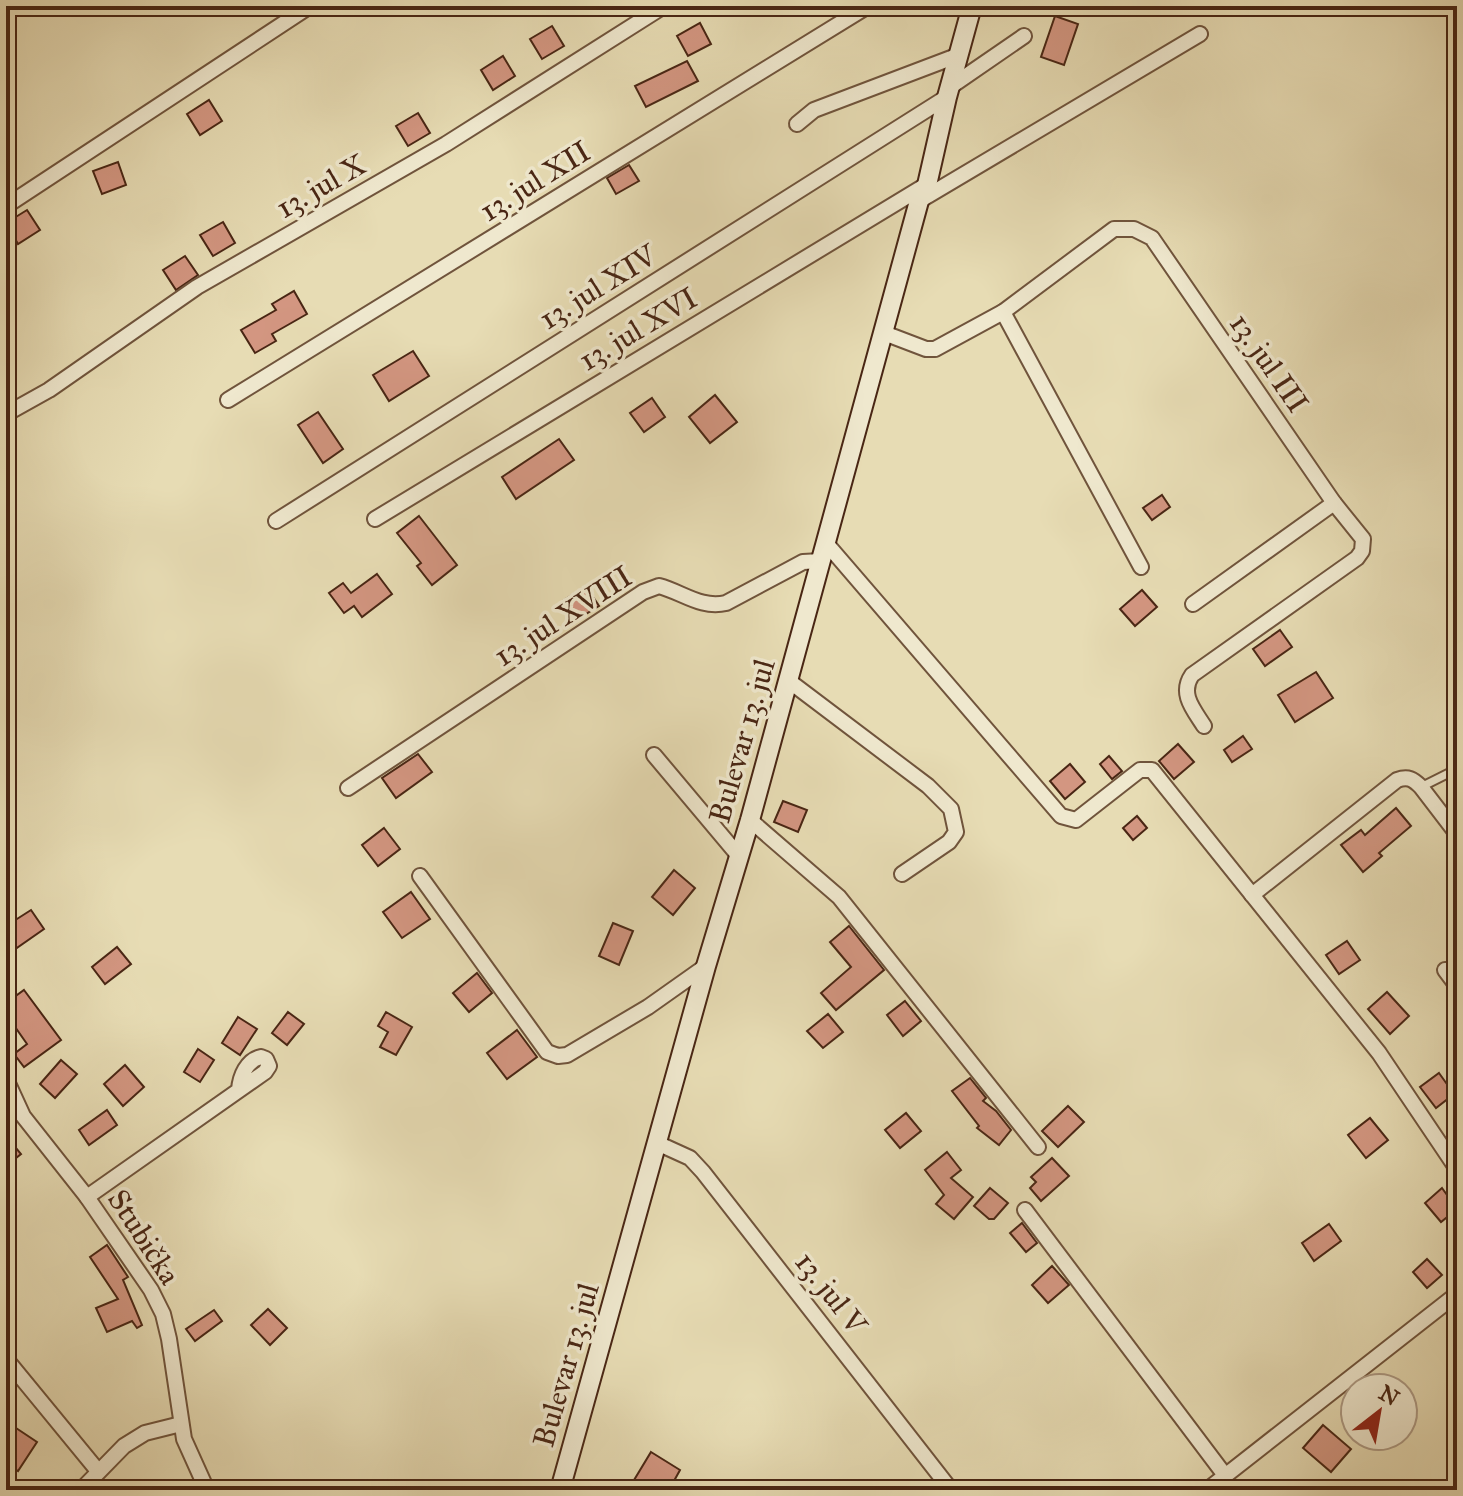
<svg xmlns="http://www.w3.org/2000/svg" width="1463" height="1496" font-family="'IM FELL Great Primer',serif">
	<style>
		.building { fill: #d39681; stroke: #492614; stroke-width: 2 }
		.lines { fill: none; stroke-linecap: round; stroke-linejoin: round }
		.lane-casing { stroke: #70543c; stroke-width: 11 }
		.street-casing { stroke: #70543c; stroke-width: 18 }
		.secondary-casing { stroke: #492614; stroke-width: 22 }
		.lane { stroke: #efe8ce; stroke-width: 7 }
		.street { stroke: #efe8ce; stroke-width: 14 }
		.secondary { stroke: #efe8ce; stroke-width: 18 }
		.labels { text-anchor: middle; stroke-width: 7; stroke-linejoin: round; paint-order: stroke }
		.street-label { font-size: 30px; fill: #492614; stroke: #efe8ce }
	</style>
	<rect width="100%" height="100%" fill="#e7dcb4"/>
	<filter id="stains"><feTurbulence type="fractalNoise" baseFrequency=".0025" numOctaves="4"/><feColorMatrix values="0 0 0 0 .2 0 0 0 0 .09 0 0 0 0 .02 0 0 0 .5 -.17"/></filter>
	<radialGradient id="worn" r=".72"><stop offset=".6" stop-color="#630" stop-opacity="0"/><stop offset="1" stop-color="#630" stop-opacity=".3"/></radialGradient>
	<!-- building -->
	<g class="building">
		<polygon points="1055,16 1078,24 1064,65 1041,57"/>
		<polygon points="700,23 711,44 688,56 677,36"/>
		<polygon points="552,26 564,46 542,59 530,39"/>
		<polygon points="503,56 515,76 493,90 481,70"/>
		<polygon points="687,61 698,81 646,107 635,86"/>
		<polygon points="209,100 222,121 200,135 187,114"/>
		<polygon points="418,113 430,133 408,146 396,126"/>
		<polygon points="118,162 126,185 102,194 93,171"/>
		<polygon points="629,165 639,181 616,194 607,178"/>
		<polygon points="27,210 40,230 18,244 6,223"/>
		<polygon points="223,222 235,243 213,256 200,235"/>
		<polygon points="185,256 198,275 176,290 163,270"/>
		<polygon points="294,291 307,314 272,334 276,341 255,353 241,330 276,310 272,304"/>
		<polygon points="413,351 429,376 389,401 373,375"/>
		<polygon points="715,395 737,422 710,443 689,417"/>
		<polygon points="652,398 665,417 644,432 630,413"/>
		<polygon points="318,412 343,449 323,463 298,425"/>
		<polygon points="559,439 574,460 516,499 502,477"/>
		<polygon points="1162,495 1170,507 1152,520 1143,508"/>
		<polygon points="419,516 457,565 432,585 417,566 421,563 397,533"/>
		<polygon points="377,574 392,594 362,617 354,606 344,613 329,593 343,583 351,593"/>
		<polygon points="586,586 599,606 576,620 564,600"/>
		<polygon points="1142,590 1157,607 1135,626 1120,609"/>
		<polygon points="1280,630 1292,647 1265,666 1253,649"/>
		<polygon points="1316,672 1333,698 1295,722 1278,695"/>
		<polygon points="1243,736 1252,749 1232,762 1224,750"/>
		<polygon points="1178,744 1194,762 1174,779 1159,761"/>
		<polygon points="418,754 432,772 396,798 382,778"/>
		<polygon points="1109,756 1122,771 1112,779 1100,764"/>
		<polygon points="1070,764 1085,782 1065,799 1050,781"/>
		<polygon points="783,801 807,810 798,832 774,822"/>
		<polygon points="1396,808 1411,826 1379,853 1382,856 1363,872 1341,845 1361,830 1365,835"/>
		<polygon points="1137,816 1147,828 1133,840 1123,828"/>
		<polygon points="384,828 400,849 378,866 362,845"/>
		<polygon points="674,870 695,888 673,915 652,897"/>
		<polygon points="411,892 430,919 402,938 383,912"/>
		<polygon points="31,910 44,929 11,952 6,944 6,926"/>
		<polygon points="613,923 633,931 619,965 599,956"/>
		<polygon points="849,926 884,970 836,1010 821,993 851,967 830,942"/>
		<polygon points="1347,941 1360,960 1339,974 1326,955"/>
		<polygon points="117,947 131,964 105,984 92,967"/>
		<polygon points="477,973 492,993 469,1012 453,993"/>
		<polygon points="24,990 61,1040 24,1067 14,1054 27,1044 6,1014 6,1003"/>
		<polygon points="1387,992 1409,1016 1390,1034 1368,1009"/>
		<polygon points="905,1001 921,1021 903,1036 887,1015"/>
		<polygon points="288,1012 304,1024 287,1045 272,1033"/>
		<polygon points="386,1012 412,1027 396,1055 380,1047 388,1032 378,1026"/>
		<polygon points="828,1014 843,1032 823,1048 807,1031"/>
		<polygon points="238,1017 257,1029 240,1055 222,1043"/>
		<polygon points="517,1030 537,1057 507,1079 487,1053"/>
		<polygon points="198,1049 214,1060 200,1082 184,1072"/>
		<polygon points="61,1060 77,1074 55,1098 40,1084"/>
		<polygon points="125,1065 144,1087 123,1106 104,1084"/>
		<polygon points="1439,1073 1454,1094 1436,1108 1420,1087"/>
		<polygon points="970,1078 986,1098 983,1101 996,1111 1011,1130 999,1145 977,1128 979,1126 952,1091"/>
		<polygon points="1068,1106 1084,1122 1058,1147 1042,1131"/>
		<polygon points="107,1110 117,1125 89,1145 79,1130"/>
		<polygon points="906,1113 921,1131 900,1148 885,1130"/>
		<polygon points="1370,1118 1388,1140 1366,1158 1348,1135"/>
		<polygon points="6,1136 21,1154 6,1166"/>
		<polygon points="947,1152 961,1170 951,1178 973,1197 954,1219 936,1204 944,1195 925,1170"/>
		<polygon points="1052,1158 1069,1176 1041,1201 1030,1188 1036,1182 1031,1177"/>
		<polygon points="990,1188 1008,1203 994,1219 989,1219 974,1206"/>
		<polygon points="1442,1188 1457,1209 1441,1222 1425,1203"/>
		<polygon points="1022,1223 1037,1243 1026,1252 1010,1233"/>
		<polygon points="1329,1224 1341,1241 1314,1261 1302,1243"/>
		<polygon points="107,1245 128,1277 123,1280 142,1325 137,1328 132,1321 107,1332 96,1308 118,1299 90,1257"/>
		<polygon points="1427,1259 1442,1275 1427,1288 1413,1272"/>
		<polygon points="1052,1266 1069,1285 1048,1303 1032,1285"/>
		<polygon points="268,1309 287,1328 270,1345 251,1325"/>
		<polygon points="214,1310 222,1321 195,1341 186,1329"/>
		<polygon points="1323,1425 1351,1449 1331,1472 1303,1448"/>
		<polygon points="16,1428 37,1442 18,1471 6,1463 6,1443"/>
		<polygon points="651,1452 680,1470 669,1490 628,1490"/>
	</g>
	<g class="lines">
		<!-- lane casing -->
		<g class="lane-casing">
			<g id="lane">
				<polyline points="1453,6 1457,15"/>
				<polyline points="1421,787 1457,769"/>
			</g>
		</g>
		<!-- street casing -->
		<g class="street-casing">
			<g id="street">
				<polyline points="950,87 1024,36"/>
				<polyline points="797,124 814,110 959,55"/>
				<polyline points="919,201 1200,34"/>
				<polyline points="6,206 310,6"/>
				<polyline points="1003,312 1141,567"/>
				<path d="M884,333L926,349H935L1003,312L1114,229H1134L1152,238L1334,503L1363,539L1362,551L1357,558L1192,675C1179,694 1194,710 1204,726"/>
				<polyline points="228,400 868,6"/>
				<polyline points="6,414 49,390 197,287 446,144 664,6"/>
				<polyline points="375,519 926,185"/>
				<polyline points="276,521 947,97"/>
				<polyline points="826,543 1061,816 1076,820 1140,770 1152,770 1379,1053 1457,1169"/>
				<polyline points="1193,604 1334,503"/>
				<polyline points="789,681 928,786 951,809 956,832 949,842 902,874"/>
				<polyline points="654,755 738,855"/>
				<path d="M348,788L643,592L659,586C682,592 701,609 726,603L803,562L821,561"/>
				<polyline points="750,820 839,897 1038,1147"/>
				<polyline points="420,876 547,1052 558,1056 567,1055 648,1007 706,966"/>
				<path d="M1252,895L1397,780C1408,776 1413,779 1421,787L1457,834"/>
				<polyline points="1445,970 1457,986"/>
				<polyline points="6,1079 23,1116 87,1197 151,1290 163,1314 169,1339 184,1439 207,1490"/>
				<polyline points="657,1143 690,1158 703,1172 951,1490"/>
				<path d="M87,1197L265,1072L269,1066L266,1059L261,1057C247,1060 240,1076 239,1090"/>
				<polyline points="1025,1210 1224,1474"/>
				<polyline points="6,1359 98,1471"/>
				<polyline points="81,1490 124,1446 145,1433 181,1424"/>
				<polyline points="1207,1490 1457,1294"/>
			</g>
		</g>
		<!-- secondary casing -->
		<g class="secondary-casing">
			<polyline id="secondary" points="560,1490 706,966 750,820 919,201 927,185 947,97 972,6"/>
		</g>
		<!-- lane -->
		<use href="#lane" class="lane"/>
		<!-- street -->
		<use href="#street" class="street"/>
		<!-- secondary -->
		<use href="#secondary" class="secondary"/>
	</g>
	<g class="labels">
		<!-- street labels -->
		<g class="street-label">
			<text transform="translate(535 181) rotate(-32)" y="10">13. jul XII</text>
			<text transform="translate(321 186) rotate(-30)" y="10">13. jul X</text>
			<text transform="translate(598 287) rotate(-32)" y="10">13. jul XIV</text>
			<text transform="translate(638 329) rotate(-31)" y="10">13. jul XVI</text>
			<text transform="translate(1269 363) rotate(55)" y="10">13. jul III</text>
			<text transform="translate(563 616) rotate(-33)" y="10">13. jul XVIII</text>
			<text transform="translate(742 741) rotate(-74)" y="10">Bulevar 13. jul</text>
			<text transform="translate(144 1237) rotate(57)" y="10">Stubička</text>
			<text transform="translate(831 1293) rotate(52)" y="10">13. jul V</text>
			<text transform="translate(566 1365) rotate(-74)" y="10">Bulevar 13. jul</text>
		</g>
	</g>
	<!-- margin -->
	<rect width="1463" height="1496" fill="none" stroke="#e7dcb4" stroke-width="32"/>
	<rect x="8" y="8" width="1447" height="1480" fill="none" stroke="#492614" stroke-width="4"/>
	<rect x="16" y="16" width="1431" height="1464" fill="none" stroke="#492614" stroke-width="2"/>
	<!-- north arrow -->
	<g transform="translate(1379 1412) rotate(31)"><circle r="38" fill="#efe8ce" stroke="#ad9a84" stroke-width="2"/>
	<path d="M0-6L14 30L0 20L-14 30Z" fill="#8f2418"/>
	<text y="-12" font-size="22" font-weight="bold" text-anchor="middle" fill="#492614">N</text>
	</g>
	<rect width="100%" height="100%" filter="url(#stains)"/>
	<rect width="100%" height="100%" fill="url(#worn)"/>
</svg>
